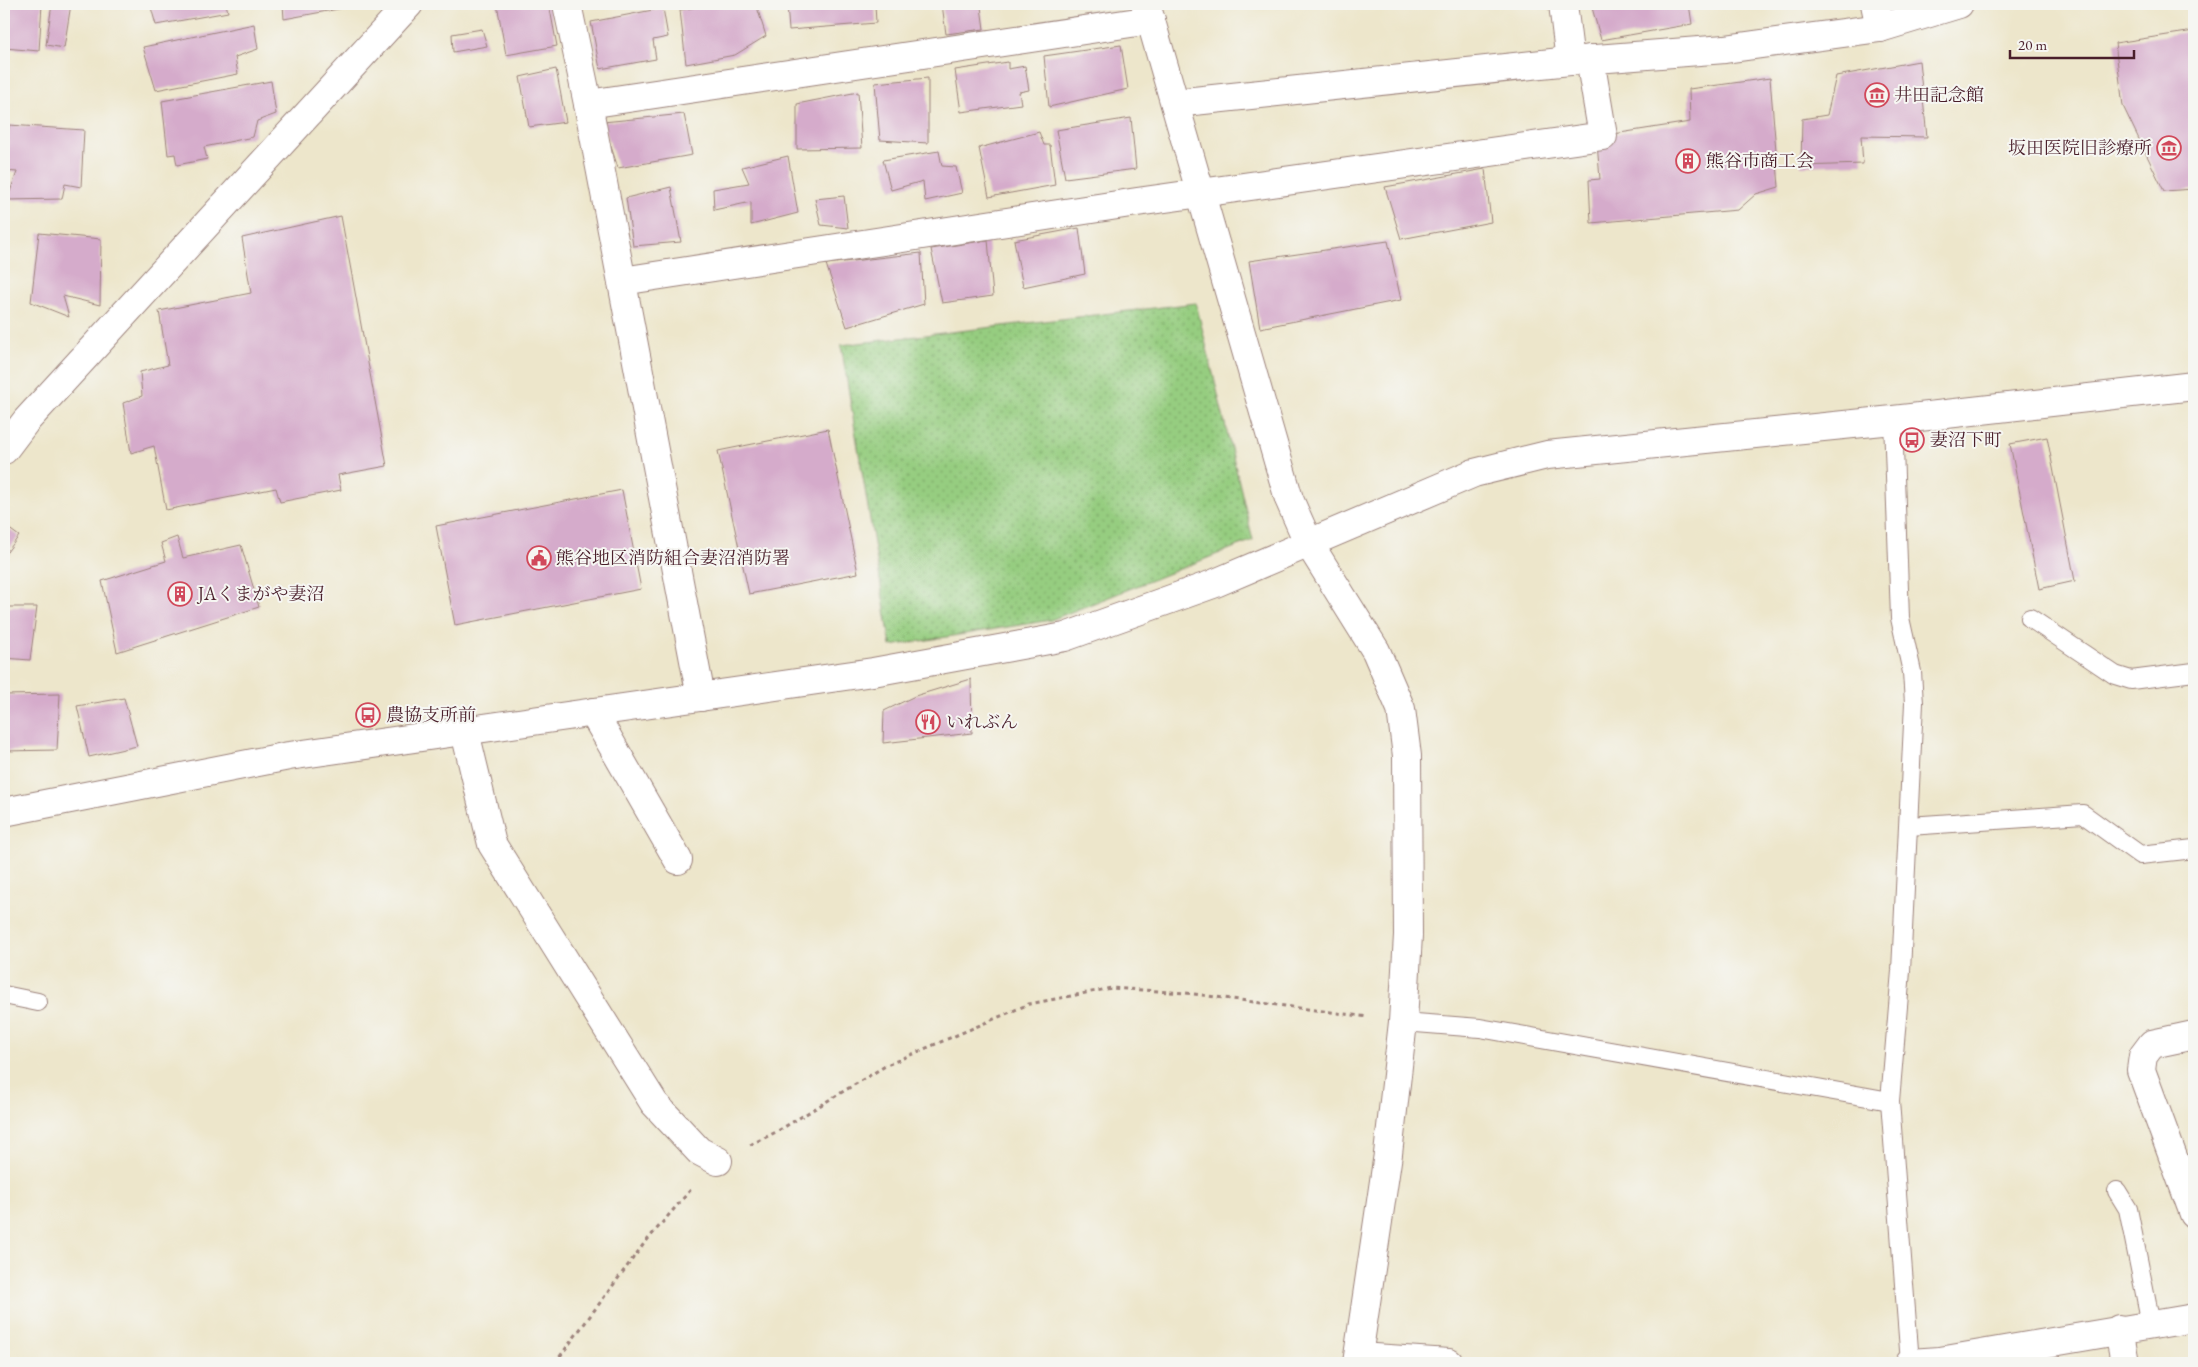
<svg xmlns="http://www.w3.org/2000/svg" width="2198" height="1367" font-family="'EB Garamond','Noto Serif JP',serif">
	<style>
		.park { fill: url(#park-dots); stroke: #707656 }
		.building { fill: #d5abcb }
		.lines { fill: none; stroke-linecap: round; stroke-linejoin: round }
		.service-casing { stroke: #9c827b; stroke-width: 20 }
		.minor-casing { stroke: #9c827b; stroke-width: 30 }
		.tertiary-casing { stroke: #9c827b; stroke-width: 30 }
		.path { stroke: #9c827b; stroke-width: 3; stroke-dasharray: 4 4; stroke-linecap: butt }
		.service { stroke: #fff; stroke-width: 18 }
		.minor { stroke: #fff; stroke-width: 28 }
		.tertiary { stroke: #fff; stroke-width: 28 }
		.labels { text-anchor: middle; stroke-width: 4; stroke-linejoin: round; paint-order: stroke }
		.poi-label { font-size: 18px; fill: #4a1f2b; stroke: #f6f6f2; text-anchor: start }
	</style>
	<defs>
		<pattern id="park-dots" width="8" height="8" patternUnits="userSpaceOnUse" patternTransform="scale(1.25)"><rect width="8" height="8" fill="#96cd80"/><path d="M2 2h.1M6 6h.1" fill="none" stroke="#7ca669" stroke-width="1.8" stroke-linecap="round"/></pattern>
	</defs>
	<rect width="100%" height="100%" fill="#f6f6f2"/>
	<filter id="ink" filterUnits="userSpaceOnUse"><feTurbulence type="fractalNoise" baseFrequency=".02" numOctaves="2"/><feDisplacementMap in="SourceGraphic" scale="10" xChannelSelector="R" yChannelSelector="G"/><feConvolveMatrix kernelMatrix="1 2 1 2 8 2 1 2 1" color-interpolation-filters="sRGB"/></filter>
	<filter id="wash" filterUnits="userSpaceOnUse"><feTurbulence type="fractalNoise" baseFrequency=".0096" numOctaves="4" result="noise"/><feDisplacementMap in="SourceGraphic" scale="20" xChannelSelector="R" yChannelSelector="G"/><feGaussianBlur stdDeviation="1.12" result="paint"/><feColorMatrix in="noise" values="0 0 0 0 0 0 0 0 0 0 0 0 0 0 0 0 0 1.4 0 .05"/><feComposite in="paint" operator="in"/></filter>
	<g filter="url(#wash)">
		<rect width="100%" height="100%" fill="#ede6cb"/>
		<!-- park -->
		<polygon class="park" points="1196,303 1253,540 1051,620 891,646 841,345"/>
		<g id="blocks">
			<!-- building -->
			<g class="building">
				<polygon points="4,4 42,4 39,51 4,48"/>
				<polygon points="52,4 71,4 64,48 46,45"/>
				<polygon points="150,4 226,4 228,12 156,25"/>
				<polygon points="283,4 360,4 360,5 284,19"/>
				<polygon points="497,4 549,4 557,46 506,55"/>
				<polygon points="715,4 756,4 766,36 735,55 686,64 680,10"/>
				<polygon points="787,4 875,4 876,23 789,30"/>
				<polygon points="942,4 992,4 992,5 981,7 984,29 946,34"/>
				<polygon points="1591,4 1689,4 1692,24 1601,40"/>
				<polygon points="663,8 668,37 653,40 656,59 600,69 591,22"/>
				<polygon points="254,24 258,49 235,57 238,74 156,90 143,47"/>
				<polygon points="482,29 487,46 453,52 452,34"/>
				<polygon points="2194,31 2194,189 2164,191 2123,106 2115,43"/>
				<polygon points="1121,45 1128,89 1049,107 1044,56"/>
				<polygon points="1919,61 1927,137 1861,136 1863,164 1801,166 1802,119 1827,115 1836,76"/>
				<polygon points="1008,62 1008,69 1025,66 1029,90 1019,92 1021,104 961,112 955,70"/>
				<polygon points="556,69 566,122 529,127 520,77"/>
				<polygon points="928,78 928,143 880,140 875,83"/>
				<polygon points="1770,78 1779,187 1756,194 1738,210 1591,223 1589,180 1600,179 1597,143 1607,135 1690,122 1689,89"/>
				<polygon points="271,81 276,114 257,121 253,137 204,147 207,159 177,165 175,154 168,155 162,101"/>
				<polygon points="858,92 862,148 797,149 797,104"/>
				<polygon points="684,114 692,155 618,168 603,122"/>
				<polygon points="1131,118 1136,169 1065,178 1056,130"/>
				<polygon points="9,125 84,130 81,187 65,184 62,199 7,200 17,172 5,171"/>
				<polygon points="1039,132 1044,145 1050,145 1055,185 989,197 979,148"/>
				<polygon points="939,151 942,166 956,167 962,193 925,201 923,181 891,190 883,160"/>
				<polygon points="788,156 798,213 751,225 751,202 714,210 713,189 749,183 742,167"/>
				<polygon points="1485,169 1491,222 1401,239 1385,187"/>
				<polygon points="671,187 681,242 633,246 626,198"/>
				<polygon points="844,196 848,228 821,225 815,199"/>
				<polygon points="341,216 387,466 338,475 341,490 280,502 276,488 166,510 154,446 131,453 123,403 142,396 140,372 168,365 159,311 251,293 242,238"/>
				<polygon points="1079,228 1085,274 1023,287 1014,240"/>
				<polygon points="39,233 101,239 100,305 63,296 69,317 31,302"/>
				<polygon points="988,240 993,296 942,303 931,249"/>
				<polygon points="1388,241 1401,300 1260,328 1249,261"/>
				<polygon points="921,253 924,304 847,327 826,264"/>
				<polygon points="828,429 858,573 749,594 718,451"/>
				<polygon points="2047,437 2075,581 2039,589 2010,444"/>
				<polygon points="622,490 641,589 455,625 436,526"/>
				<polygon points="4,525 19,536 4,556"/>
				<polygon points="177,537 183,558 241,545 259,607 117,652 102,581 166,561 161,543"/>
				<polygon points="4,607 37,607 30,660 4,658"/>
				<polygon points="971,679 972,733 883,743 884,711 915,696"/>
				<polygon points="60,694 57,750 4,751 4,695"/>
				<polygon points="124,698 137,746 89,757 77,706"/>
			</g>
		</g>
	</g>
	<g filter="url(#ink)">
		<use href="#blocks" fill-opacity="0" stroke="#9c827b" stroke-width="1"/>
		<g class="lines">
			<!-- service casing -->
			<g class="service-casing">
				<g id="service">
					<polyline points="1893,420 1900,618 1912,672 1914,703 1901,971 1890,1101 1910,1363"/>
					<polyline points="2030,618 2115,675 2131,680 2194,672"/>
					<polyline points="1909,826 2083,814 2140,855 2194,849"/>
					<polyline points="4,995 38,1002"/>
					<polyline points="1403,1022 1480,1028 1890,1101"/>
					<polyline points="2117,1191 2128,1209 2151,1324"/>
				</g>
			</g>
			<!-- minor casing -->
			<g class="minor-casing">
				<g id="minor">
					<polyline points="567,4 588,104 701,697"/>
					<polyline points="1146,4 1289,499 1308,542 1376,651 1401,709 1407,756 1408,935 1403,1022 1388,1154 1357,1363"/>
					<polyline points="1563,4 1570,61"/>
					<polyline points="1875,4 1880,28"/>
					<polyline points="1175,103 1570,61 1725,49 1880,28 1959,4"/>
					<polyline points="588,104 1151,20"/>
					<polyline points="622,281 1137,202 1603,136 1590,59"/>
					<polyline points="4,450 26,421 409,4"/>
					<polyline points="593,712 678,860"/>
					<polyline points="465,732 492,844 654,1103 699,1151 718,1161"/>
					<polyline points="2194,1035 2152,1044 2143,1056 2141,1070 2194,1214"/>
					<polyline points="2119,1329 2125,1363"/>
					<polyline points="1359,1357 1449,1363"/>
					<polyline points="1910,1363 1940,1361 2194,1318"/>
				</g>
			</g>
			<!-- tertiary casing -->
			<g class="tertiary-casing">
				<polyline id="tertiary" points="4,812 289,756 873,672 1065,637 1213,584 1474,473 1547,455 1893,420 2194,386"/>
			</g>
			<!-- path -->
			<g class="path">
				<polyline points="750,1145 776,1132 887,1065 1029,1004 1112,988 1186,993 1368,1017"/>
				<polyline points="555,1363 643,1245 693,1187"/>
			</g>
			<!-- service -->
			<use href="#service" class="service"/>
			<!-- minor -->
			<use href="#minor" class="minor"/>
			<!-- tertiary -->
			<use href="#tertiary" class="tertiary"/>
		</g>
	</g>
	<!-- icons -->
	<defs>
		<g id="museum-ring" transform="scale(1.25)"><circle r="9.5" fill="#f6f6f2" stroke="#d1495b" stroke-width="1.5"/><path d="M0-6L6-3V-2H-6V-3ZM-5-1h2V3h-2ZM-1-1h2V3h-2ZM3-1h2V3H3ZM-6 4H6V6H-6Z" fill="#d1495b"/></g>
		<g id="building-ring" transform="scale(1.25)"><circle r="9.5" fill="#f6f6f2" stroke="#d1495b" stroke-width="1.5"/><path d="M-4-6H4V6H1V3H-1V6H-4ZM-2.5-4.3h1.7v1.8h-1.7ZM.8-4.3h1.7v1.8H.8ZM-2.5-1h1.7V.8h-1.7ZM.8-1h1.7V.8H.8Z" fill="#d1495b"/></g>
		<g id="bus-ring" transform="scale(1.25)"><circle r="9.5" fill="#f6f6f2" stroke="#d1495b" stroke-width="1.5"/><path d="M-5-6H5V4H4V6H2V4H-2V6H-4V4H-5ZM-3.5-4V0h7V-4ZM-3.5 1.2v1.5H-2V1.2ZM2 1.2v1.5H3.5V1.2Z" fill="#d1495b"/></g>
		<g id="civic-ring" transform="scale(1.25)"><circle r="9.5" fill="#f6f6f2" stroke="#d1495b" stroke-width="1.5"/><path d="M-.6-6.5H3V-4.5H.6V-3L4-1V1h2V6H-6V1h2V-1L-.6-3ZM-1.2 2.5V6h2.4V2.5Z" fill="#d1495b"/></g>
		<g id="restaurant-ring" transform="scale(1.25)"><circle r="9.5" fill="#f6f6f2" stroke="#d1495b" stroke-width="1.5"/><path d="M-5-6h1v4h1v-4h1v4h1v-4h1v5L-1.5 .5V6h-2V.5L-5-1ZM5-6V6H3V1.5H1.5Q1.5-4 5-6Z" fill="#d1495b"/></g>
	</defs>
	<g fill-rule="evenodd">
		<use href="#museum-ring" x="1877" y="95"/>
		<use href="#museum-ring" x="2169" y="148"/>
		<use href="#building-ring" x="1688" y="161"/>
		<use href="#bus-ring" x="1912" y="440"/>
		<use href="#civic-ring" x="539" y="558"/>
		<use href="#building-ring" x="180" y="594"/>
		<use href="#bus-ring" x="368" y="715"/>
		<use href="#restaurant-ring" x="928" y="722"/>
	</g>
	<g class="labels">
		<!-- poi labels -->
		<g class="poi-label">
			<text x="1894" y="101">井田記念館</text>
			<text x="2152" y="154" text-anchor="end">坂田医院旧診療所</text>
			<text x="1706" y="167">熊谷市商工会</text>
			<text x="1930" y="446">妻沼下町</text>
			<text x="556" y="564">熊谷地区消防組合妻沼消防署</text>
			<text x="198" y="600">JAくまがや妻沼</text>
			<text x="386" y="721">農協支所前</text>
			<text x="946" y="728">いれぶん</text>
		</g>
	</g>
	<!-- margin -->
	<rect width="2198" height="1367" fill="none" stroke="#f6f6f2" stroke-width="20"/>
	<!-- scale -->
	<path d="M2010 50v8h124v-8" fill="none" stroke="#4a1f2b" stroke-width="2.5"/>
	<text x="2018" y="50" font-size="15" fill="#4a1f2b" stroke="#f6f6f2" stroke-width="4" paint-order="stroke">20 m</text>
</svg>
